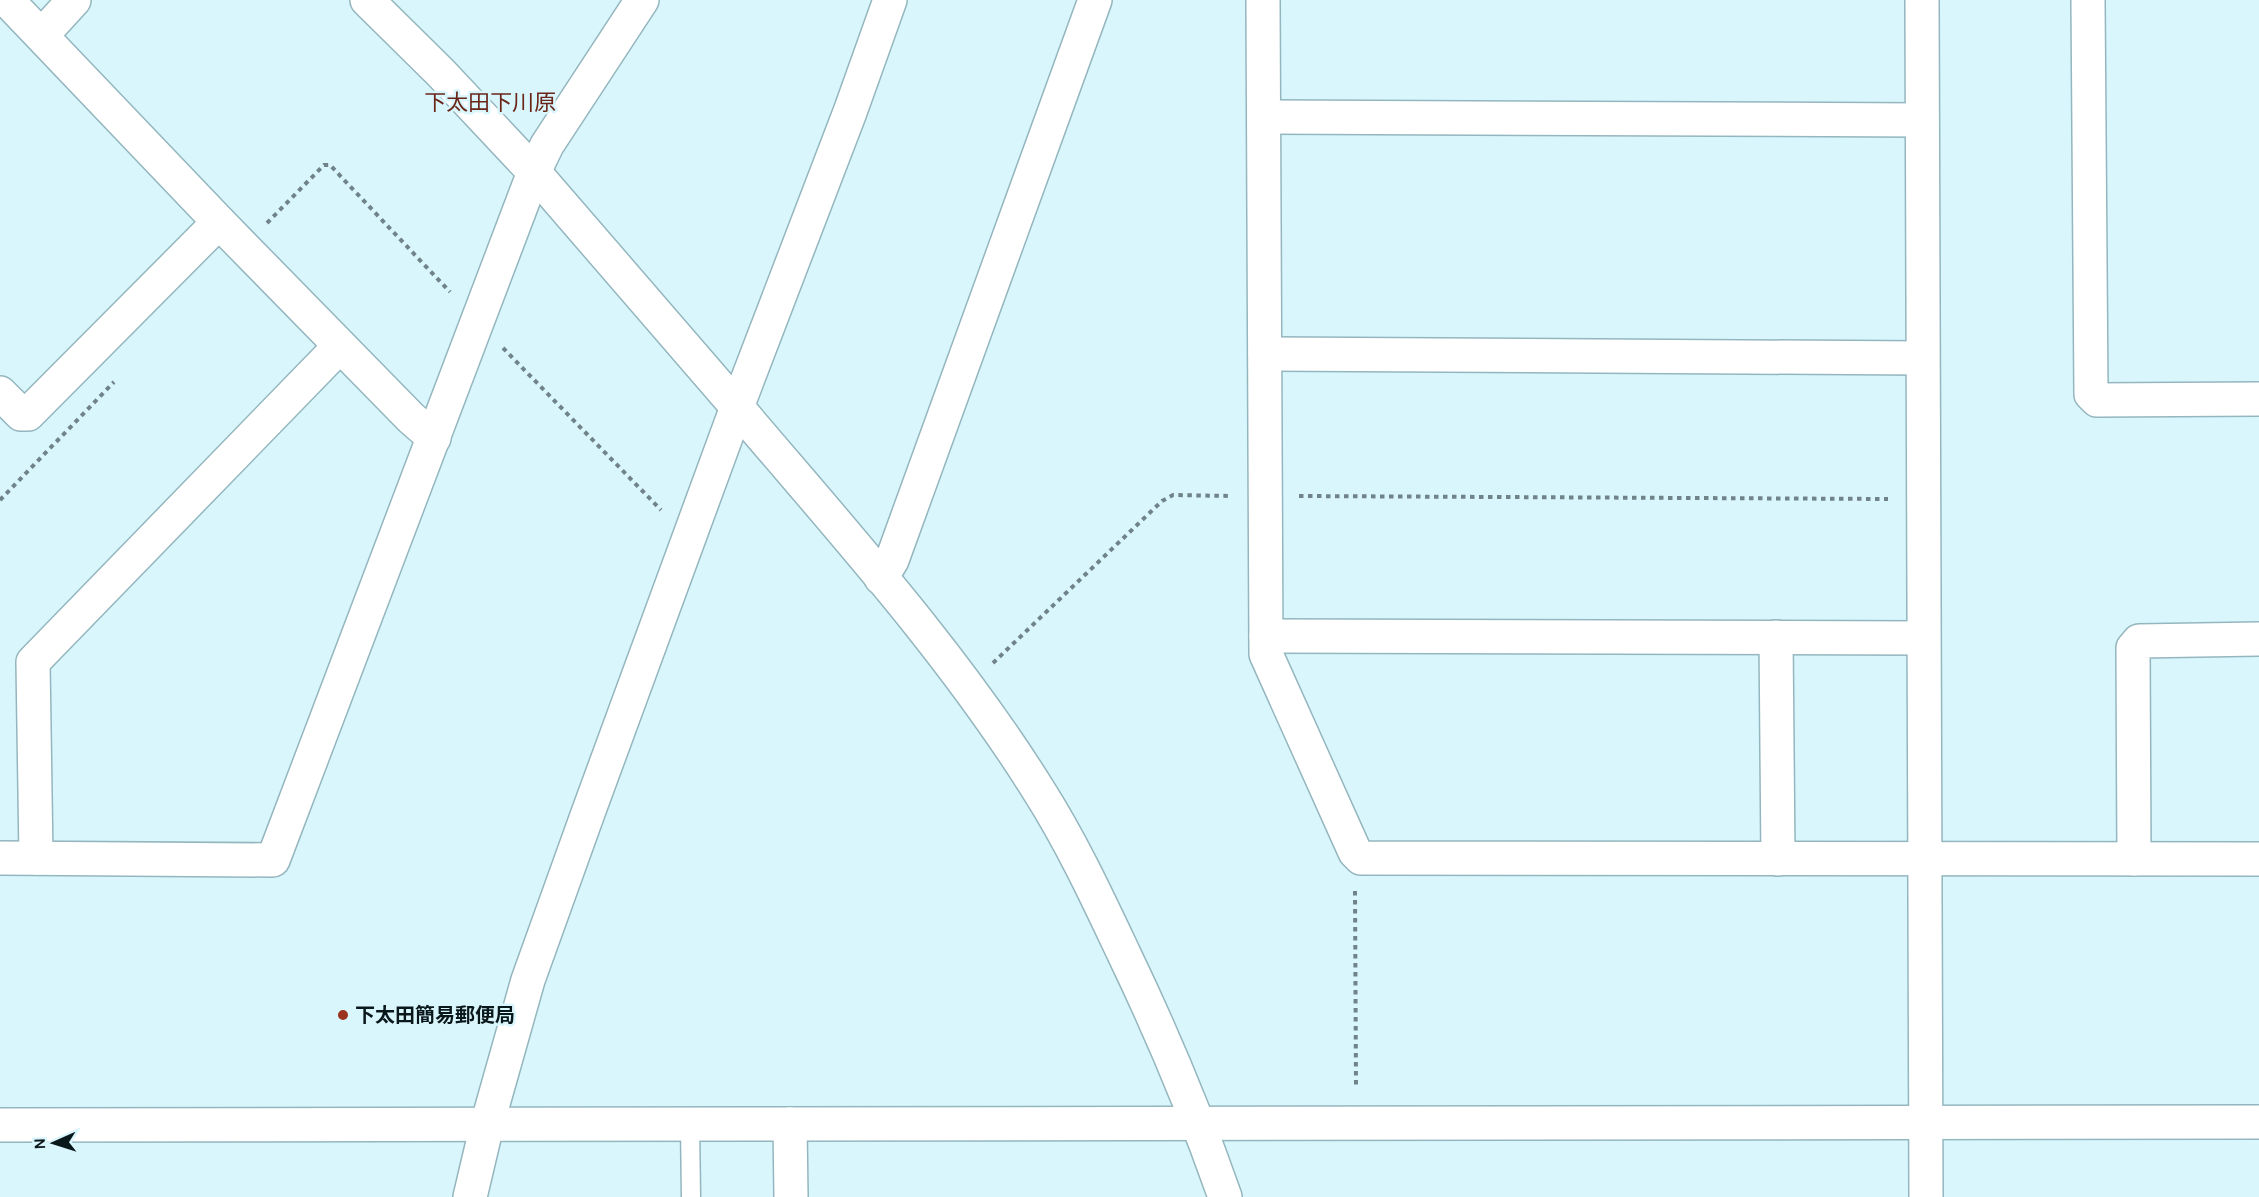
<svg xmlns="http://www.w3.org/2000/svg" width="2259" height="1197" font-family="Karla,'Noto Sans JP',sans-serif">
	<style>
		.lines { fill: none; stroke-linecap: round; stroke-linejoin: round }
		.service-casing { stroke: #94b6be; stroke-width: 21 }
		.minor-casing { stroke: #94b6be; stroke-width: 36 }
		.tertiary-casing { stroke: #94b6be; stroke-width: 36 }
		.path { stroke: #6f8388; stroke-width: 4; stroke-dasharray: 4.5 4.5; stroke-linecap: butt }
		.service { stroke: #fff; stroke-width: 18 }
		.minor { stroke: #fff; stroke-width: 33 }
		.tertiary { stroke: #fff; stroke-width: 33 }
		.poi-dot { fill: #9b321d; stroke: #daf6fd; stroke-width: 2 }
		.labels { text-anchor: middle; stroke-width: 5; stroke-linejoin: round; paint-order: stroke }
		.poi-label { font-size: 20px; font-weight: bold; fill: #0b181b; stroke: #daf6fd; text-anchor: start }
		.quarter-label { font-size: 22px; fill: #692618; stroke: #daf6fd }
	</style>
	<rect width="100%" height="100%" fill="#daf6fd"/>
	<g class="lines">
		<!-- service casing -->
		<g class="service-casing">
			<polyline id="service" points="690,1125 691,1197"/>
		</g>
		<!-- minor casing -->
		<g class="minor-casing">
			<g id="minor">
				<polyline points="7,0 219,222 411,418 434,438"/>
				<polyline points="367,0 441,73 534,172 737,407"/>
				<polyline points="1263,0 1266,654 1355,852 1361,858 2259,859"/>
				<polyline points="1922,0 1926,1197"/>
				<polyline points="2088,0 2091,394 2097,400 2259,399"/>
				<polyline points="42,35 74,0"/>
				<polyline points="1264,117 1922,120"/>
				<polyline points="1265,354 1922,358"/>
				<polyline points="0,393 21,414 28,414 219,222"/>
				<polyline points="881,578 892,560 1095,0"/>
				<polyline points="1266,636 1923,638"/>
				<polyline points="1776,637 1778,859"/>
				<polyline points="0,858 273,860 534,172 547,145 642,0"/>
				<polyline points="36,858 33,662 340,346"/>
				<polyline points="2134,859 2133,648 2139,641 2259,639"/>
				<polyline points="790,1124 791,1197"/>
			</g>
		</g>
		<!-- tertiary casing -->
		<g class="tertiary-casing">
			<g id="tertiary">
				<path d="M890,0L850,112L737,407C842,531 953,653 1039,791C1072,843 1098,899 1124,954C1162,1033 1196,1114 1225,1197"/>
				<polyline points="0,1125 2259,1122"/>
				<polyline points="470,1197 487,1125 528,980 588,813 737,407"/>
			</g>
		</g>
		<!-- path -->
		<g class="path">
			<polyline points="267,223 324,165 330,165 450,292"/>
			<polyline points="503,348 661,510"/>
			<polyline points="1299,496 1888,499"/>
			<polyline points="0,500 114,382"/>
			<polyline points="993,663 1162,501 1173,495 1231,496"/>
			<polyline points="1355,891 1356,1088"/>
		</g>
		<!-- service -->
		<use href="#service" class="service"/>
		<!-- minor -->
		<use href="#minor" class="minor"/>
		<!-- tertiary -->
		<use href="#tertiary" class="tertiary"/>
	</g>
	<!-- markers -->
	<circle class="poi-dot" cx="343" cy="1015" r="6"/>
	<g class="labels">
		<!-- poi labels -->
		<g class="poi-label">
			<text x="355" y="1022">下太田簡易郵便局</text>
		</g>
		<!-- quarter labels -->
		<g class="quarter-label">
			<text x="490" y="110">下太田下川原</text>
		</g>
	</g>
	<!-- north arrow -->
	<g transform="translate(54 1143) rotate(267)" stroke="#daf6fd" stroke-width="4.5" paint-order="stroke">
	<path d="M0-4.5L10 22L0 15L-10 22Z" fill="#0b181b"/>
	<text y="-9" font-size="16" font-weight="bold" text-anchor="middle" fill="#0b181b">N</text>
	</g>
</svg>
